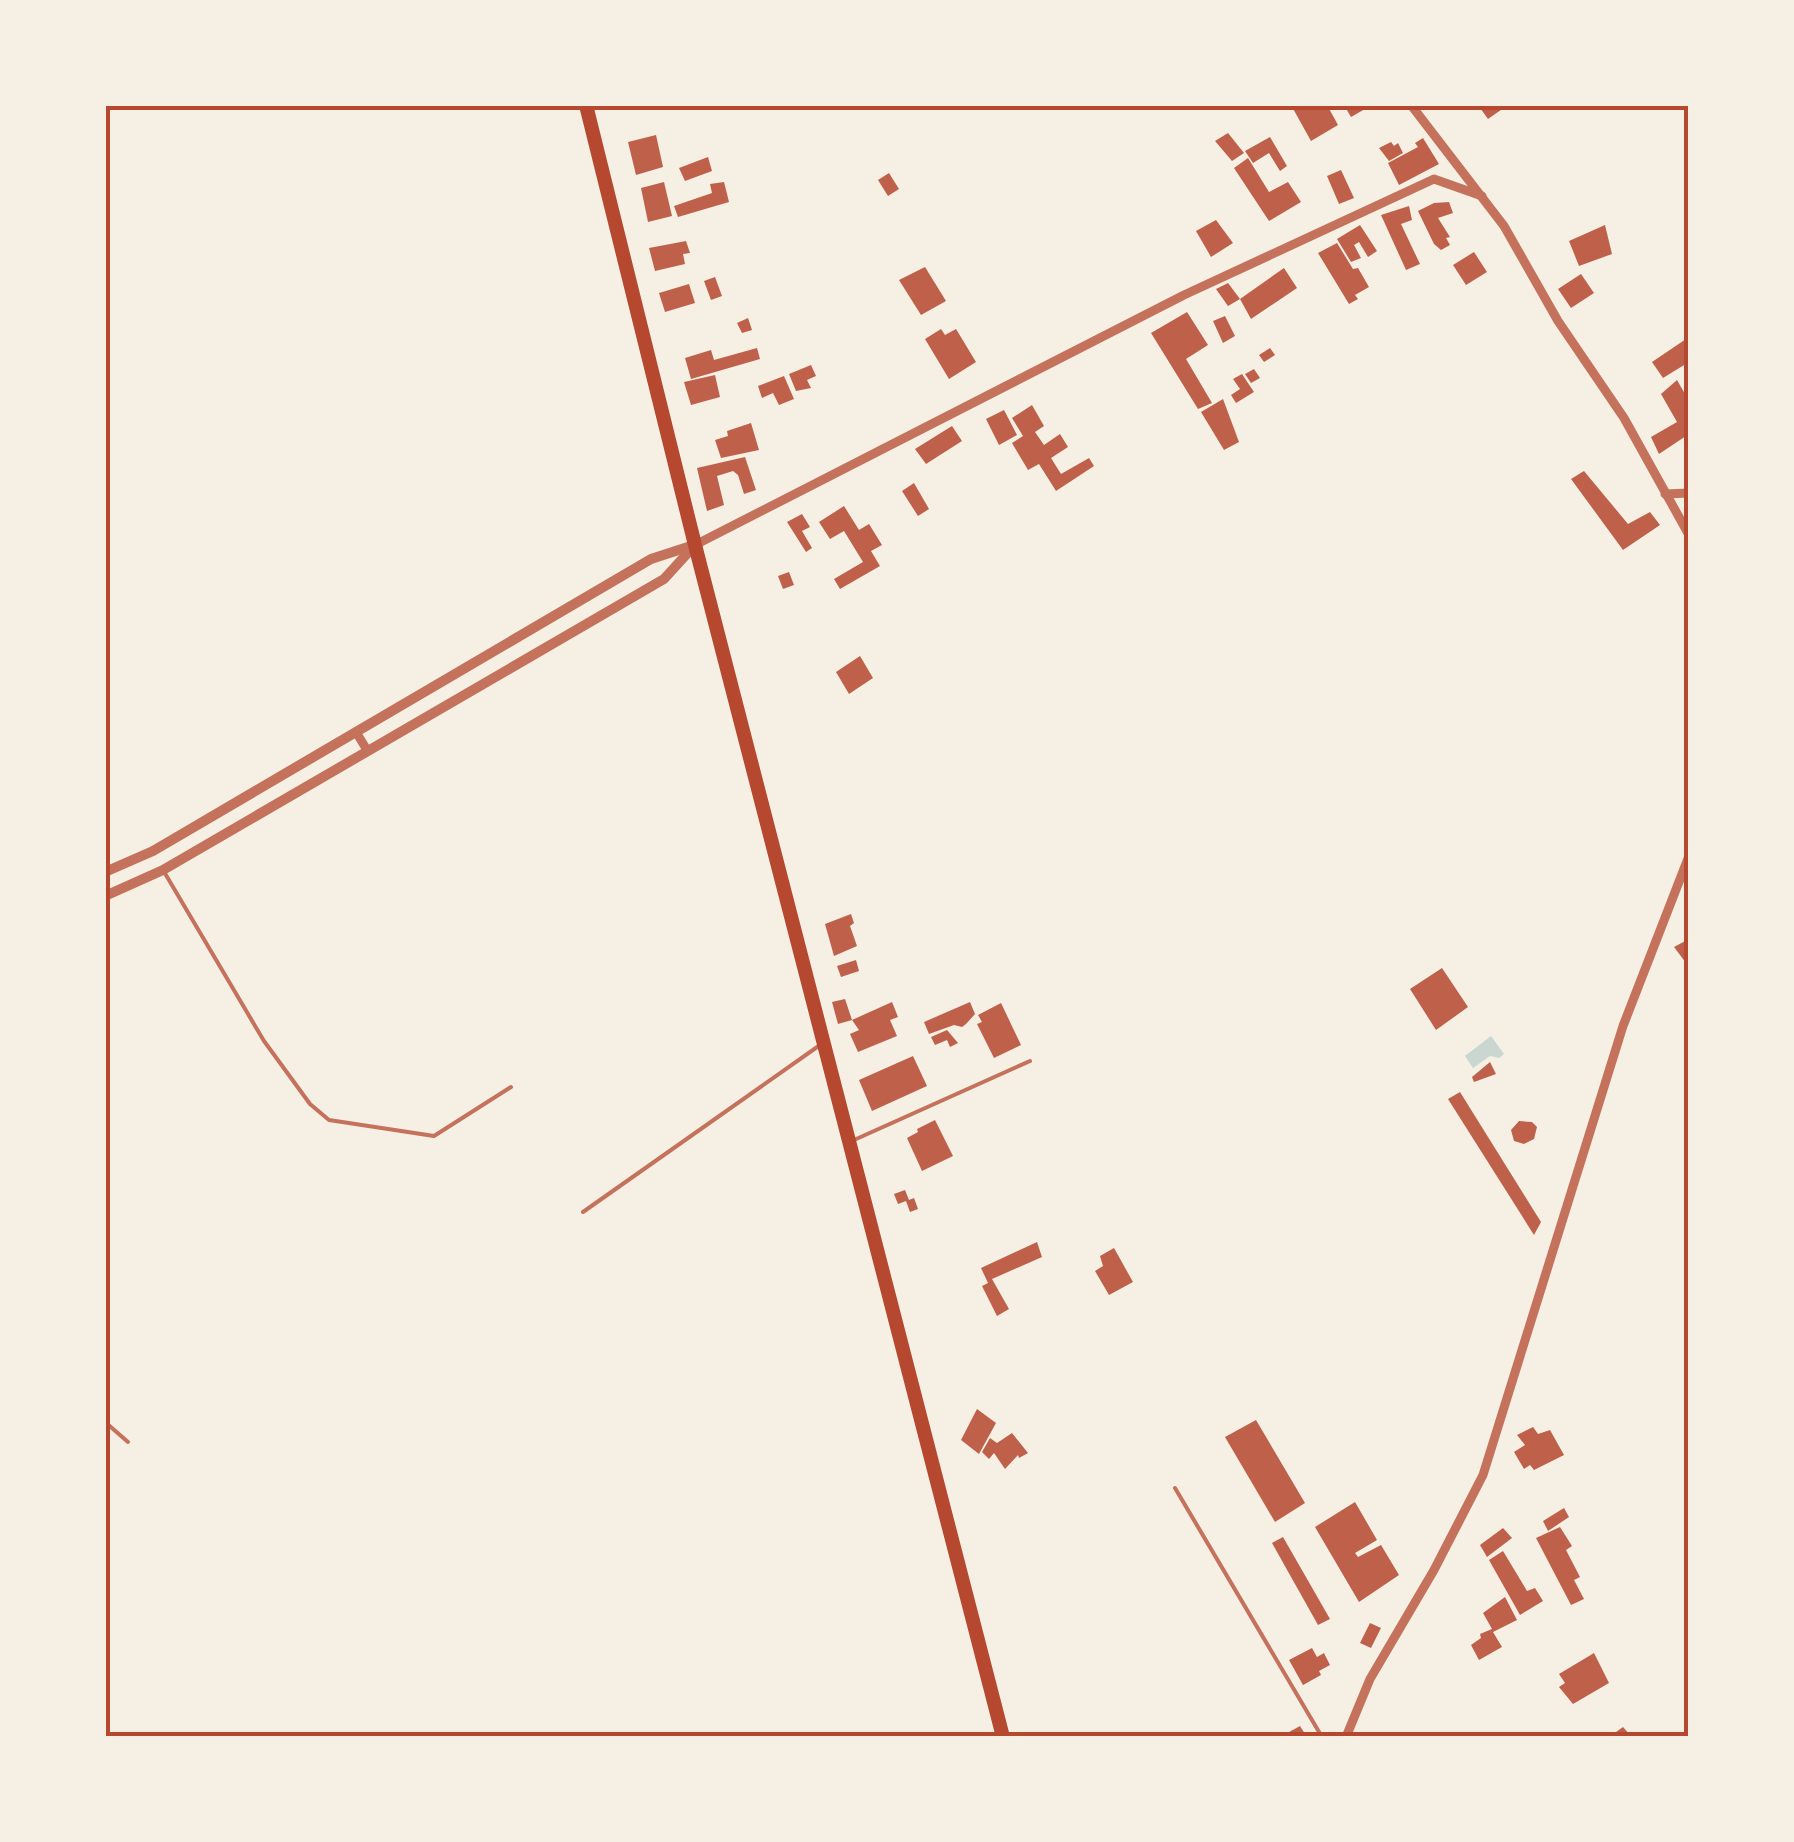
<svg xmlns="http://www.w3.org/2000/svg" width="1794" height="1842" font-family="'Times New Roman',serif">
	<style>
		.water { fill: #c9d6d2 }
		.building { fill: #bf614a }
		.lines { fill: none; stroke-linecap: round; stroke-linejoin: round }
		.service { stroke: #c5725c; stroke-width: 4 }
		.minor { stroke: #c5725c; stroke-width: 9 }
		.tertiary { stroke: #c5725c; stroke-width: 10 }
		.primary { stroke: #b5482f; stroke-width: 14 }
		.neatline { fill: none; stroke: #b5482f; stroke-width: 4 }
	</style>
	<rect width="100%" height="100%" fill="#f6efe4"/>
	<!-- water -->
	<polygon class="water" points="1491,1036 1504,1054 1499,1058 1490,1056 1473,1068 1465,1056"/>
	<!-- building -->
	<g class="building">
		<polygon points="1291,105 1327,105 1338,125 1311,141"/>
		<polygon points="1344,105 1372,105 1351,117"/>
		<polygon points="1478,105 1508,105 1488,119"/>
		<polygon points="1228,133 1244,153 1232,161 1215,141"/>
		<polygon points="656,135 663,167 636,175 628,142"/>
		<polygon points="1270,137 1287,166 1280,171 1269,153 1253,163 1245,151"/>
		<polygon points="1423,138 1439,164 1399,185 1388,163 1418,147 1415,143"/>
		<polygon points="1391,142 1394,146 1398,143 1403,153 1389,161 1379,148"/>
		<polygon points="708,157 712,171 685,181 679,168"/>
		<polygon points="1248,158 1269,192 1288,182 1301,202 1269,221 1234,168"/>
		<polygon points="1341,170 1354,198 1339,204 1327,176"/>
		<polygon points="889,173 899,189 888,196 878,180"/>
		<polygon points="664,182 672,216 648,222 641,188"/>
		<polygon points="724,182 729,202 678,217 674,206 712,193 710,184"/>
		<polygon points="1449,202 1453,213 1438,218 1450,237 1446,238 1450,245 1441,250 1434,244 1418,211 1434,203"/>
		<polygon points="1409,206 1412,220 1401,224 1420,264 1406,270 1381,215"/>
		<polygon points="1216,220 1233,243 1211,257 1196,231"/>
		<polygon points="1360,225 1377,251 1368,257 1359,242 1354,245 1361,258 1351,262 1337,239"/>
		<polygon points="1605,225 1612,254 1579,266 1569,241"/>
		<polygon points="686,241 690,253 683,254 685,264 655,271 649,248"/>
		<polygon points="1337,243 1353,269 1358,268 1369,287 1355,295 1358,299 1349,304 1318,253"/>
		<polygon points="1474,252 1487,272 1466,285 1453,265"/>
		<polygon points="925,267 946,301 921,315 899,280"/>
		<polygon points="1284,268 1297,288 1251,319 1240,299 1228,306 1216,289 1228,283 1240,299"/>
		<polygon points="1581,274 1594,293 1571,308 1558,289"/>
		<polygon points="715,277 722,296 711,300 704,281"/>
		<polygon points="689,284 695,303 665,312 659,293"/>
		<polygon points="1187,312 1208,345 1186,359 1212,403 1198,409 1151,333"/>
		<polygon points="1225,316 1235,336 1223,343 1213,321"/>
		<polygon points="748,318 752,330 742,333 737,323"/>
		<polygon points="941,329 945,335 956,329 976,362 949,379 925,339"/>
		<polygon points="1689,337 1689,362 1663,378 1652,362"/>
		<polygon points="757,348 760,359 691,379 685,358 711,350 714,360"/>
		<polygon points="1270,348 1275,355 1264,362 1259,355"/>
		<polygon points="811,365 816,376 807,380 811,388 796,391 789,374"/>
		<polygon points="1254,369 1260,378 1251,383 1245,374"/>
		<polygon points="1242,374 1254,392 1236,403 1231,395 1240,389 1233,379"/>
		<polygon points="715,375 720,397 691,405 684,382"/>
		<polygon points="784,376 794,399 779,405 773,393 762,398 758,386"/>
		<polygon points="1677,380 1689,401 1689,434 1659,454 1651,437 1677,422 1661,394"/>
		<polygon points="1223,399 1239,442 1224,450 1201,412"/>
		<polygon points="1032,405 1044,426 1035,432 1044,445 1060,434 1068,447 1051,458 1061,474 1089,458 1094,466 1056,491 1039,464 1028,470 1012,443 1023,436 1012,418"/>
		<polygon points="1004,410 1017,435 999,445 986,419"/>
		<polygon points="751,423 759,450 721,458 715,440 728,436 727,431"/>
		<polygon points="952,426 962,441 926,464 915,449"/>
		<polygon points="745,457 756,490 744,494 738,475 733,471 717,476 724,505 707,511 697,468"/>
		<polygon points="1584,471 1628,524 1650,512 1660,525 1623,550 1571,479"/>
		<polygon points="914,483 929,509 918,516 902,491"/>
		<polygon points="844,506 859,530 869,524 882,545 871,551 880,566 840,589 834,579 863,562 844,531 830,539 819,522"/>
		<polygon points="802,514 810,527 802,531 812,548 806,552 787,522"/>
		<polygon points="789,572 794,585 783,589 778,576"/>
		<polygon points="860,656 873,678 849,694 836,672"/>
		<polygon points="851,914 854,923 850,926 857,946 834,956 825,924"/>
		<polygon points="1689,939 1689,967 1674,947"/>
		<polygon points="856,960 859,971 841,977 837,966"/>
		<polygon points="1442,968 1468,1007 1436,1030 1410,989"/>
		<polygon points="845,999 852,1020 838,1024 832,1002"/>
		<polygon points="892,1002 898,1017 890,1020 897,1036 858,1052 850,1034 859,1030 852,1020"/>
		<polygon points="970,1002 975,1014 966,1024 962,1027 954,1025 929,1034 924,1022"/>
		<polygon points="1001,1003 1021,1045 994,1058 977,1024 982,1022 978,1015"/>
		<polygon points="947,1030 958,1043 950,1047 947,1040 935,1045 931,1037"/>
		<polygon points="913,1056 927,1086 872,1111 859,1080"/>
		<polygon points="1490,1062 1496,1074 1474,1082 1472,1077"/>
		<polygon points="1460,1092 1541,1222 1534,1235 1448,1099"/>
		<polygon points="935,1120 953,1156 922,1171 907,1138 918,1132 917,1129"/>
		<polygon points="1519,1121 1532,1122 1537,1127 1534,1139 1524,1144 1514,1141 1511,1130"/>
		<polygon points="905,1190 909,1200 914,1198 918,1209 910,1212 906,1201 898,1204 894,1194"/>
		<polygon points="1037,1242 1042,1257 992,1279 1009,1309 997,1316 982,1286 988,1283 981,1268"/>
		<polygon points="1114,1248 1133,1282 1109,1295 1095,1271 1103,1266 1100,1256"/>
		<polygon points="977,1409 996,1423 979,1454 961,1440"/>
		<polygon points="1256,1420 1305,1503 1275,1522 1225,1437"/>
		<polygon points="1533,1427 1538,1434 1550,1430 1564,1455 1534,1470 1530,1465 1524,1469 1514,1452 1525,1445 1517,1435"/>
		<polygon points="1012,1433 1028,1453 1019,1458 1018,1455 1005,1469 994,1453 989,1459 982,1452 990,1438 997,1443"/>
		<polygon points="1355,1502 1377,1540 1355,1553 1358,1557 1381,1545 1399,1575 1359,1602 1315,1527"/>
		<polygon points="1564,1508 1569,1517 1548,1531 1543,1521"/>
		<polygon points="1560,1527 1572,1546 1566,1550 1580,1577 1574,1580 1584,1599 1571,1605 1536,1538"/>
		<polygon points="1503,1528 1512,1538 1487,1557 1480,1545"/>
		<polygon points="1283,1537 1330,1619 1318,1625 1272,1543"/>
		<polygon points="1503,1551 1527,1591 1535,1588 1543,1601 1520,1615 1489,1560"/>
		<polygon points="1505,1597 1517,1620 1493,1632 1502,1647 1479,1660 1471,1645 1481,1638 1480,1634 1492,1629 1483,1613"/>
		<polygon points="1370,1623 1381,1628 1371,1648 1360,1643"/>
		<polygon points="1312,1648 1317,1657 1324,1653 1330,1665 1319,1671 1321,1675 1303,1685 1289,1660"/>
		<polygon points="1594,1653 1609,1683 1573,1704 1559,1687 1565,1683 1559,1674"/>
		<polygon points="1300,1726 1307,1737 1280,1737"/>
		<polygon points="1623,1727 1630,1735 1609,1737"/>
	</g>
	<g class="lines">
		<!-- service -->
		<g class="service">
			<polyline points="163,870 264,1041 310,1104 329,1120 434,1136 511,1087"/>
			<polyline points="854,1140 1030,1061"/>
			<polyline points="583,1212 820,1045"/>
			<polyline points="105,1422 128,1442"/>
			<polyline points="1175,1488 1322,1737"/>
		</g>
		<!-- minor -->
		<g class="minor">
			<polyline points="1411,105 1504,226 1558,321 1624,418 1689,535"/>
			<polyline points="1665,494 1689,493"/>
			<polyline points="695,545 1184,295 1434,179 1482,196"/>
			<polyline points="356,732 367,750"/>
			<polyline points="1346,1737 1370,1679 1434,1570 1483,1475 1623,1026 1689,856"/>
		</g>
		<!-- tertiary -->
		<g class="tertiary">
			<polyline points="105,872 153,851 651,559 694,545"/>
			<polyline points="105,896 163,870 664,579 695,545"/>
		</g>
		<!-- primary -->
		<polyline class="primary" points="586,105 695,545 1003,1737"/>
	</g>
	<!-- border -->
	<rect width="1794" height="1842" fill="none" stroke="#f6efe4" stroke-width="215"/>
	<rect x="108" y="108" width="1578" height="1626" class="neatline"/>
</svg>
